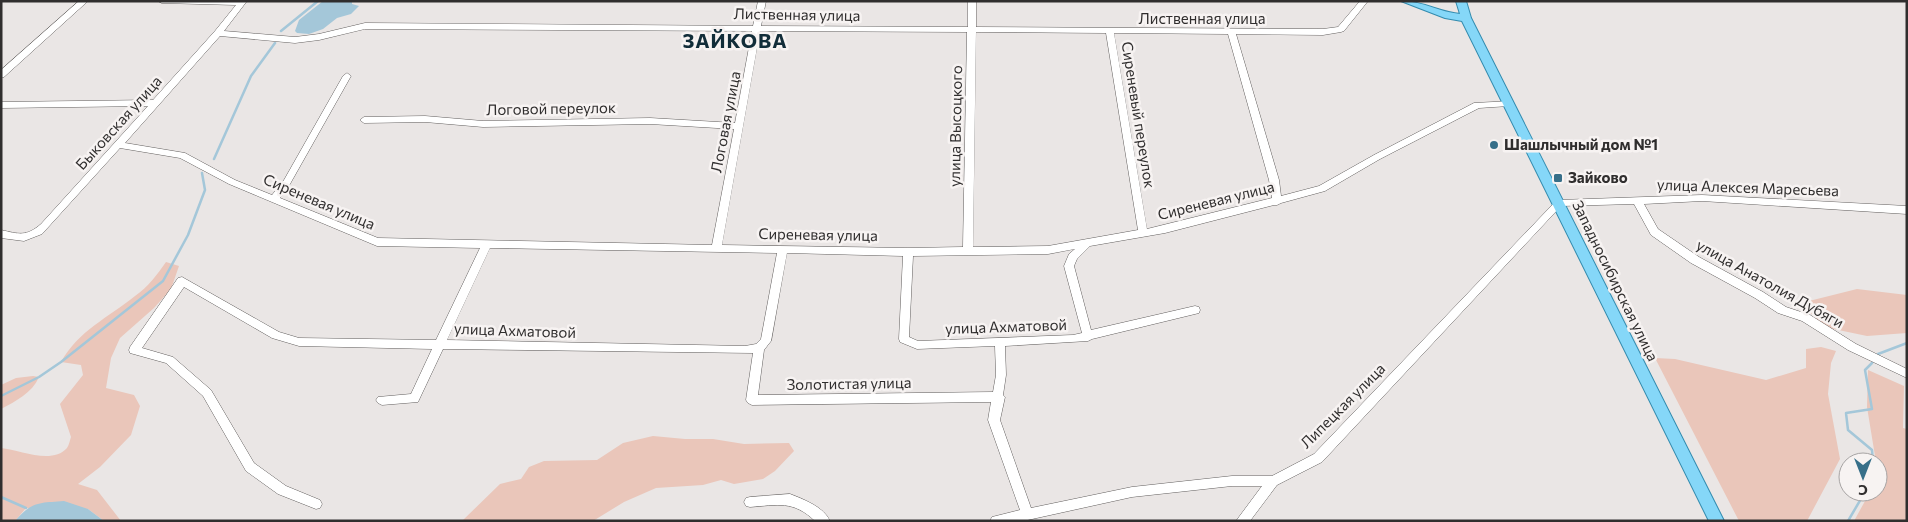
<svg xmlns="http://www.w3.org/2000/svg" width="1908" height="522" font-family="Commissioner,sans-serif">
	<style>
		.green { fill: #eac6ba }
		.water { fill: #a4c7d9 }
		.lines { fill: none; stroke-linecap: round; stroke-linejoin: round }
		.stream { stroke: #a4c7d9; stroke-width: 2.5 }
		.minor-casing { stroke: #625f5e; stroke-width: 1 }
		.major-casing { stroke: #338bae; stroke-width: 2 }
		.minor { fill: #fff; fill-rule: evenodd }
		.major { fill: #85d7f8; fill-rule: evenodd }
		.poi-dot { fill: #376f89; stroke: #f7f3f2; stroke-width: 2 }
		.labels { text-anchor: middle; stroke-width: 5; stroke-linejoin: round; paint-order: stroke }
		.street-label { font-size: 15px; fill: #302e2e; stroke: #f7f3f2 }
		.poi-label { font-size: 15px; font-weight: bold; fill: #302e2e; stroke: #f7f3f2; text-anchor: start }
		.district-label { font-size: 20px; font-weight: bold; letter-spacing: 1px; fill: #122d39; stroke: #f7f3f2 }
	</style>
	<rect width="100%" height="100%" fill="#eae6e5"/>
	<!-- green -->
	<g class="green">
		<path d="M166,262L179,266L171,289L154,308L120,338L111,358L106,388L134,395L140,406L131,435L100,467L78,484L97,490L121,521H104L88,509L26,508L15,521H1V448C20,450 52,465 67,448C69,445 70,440 71,437L60,404L83,375L81,365L61,362C79,330 108,318 135,296C148,287 157,275 166,262Z"/>
		<polygon points="1857,289 1907,295 1907,333 1867,336 1824,327 1801,303"/>
		<polygon points="1821,347 1836,351 1831,363 1828,394 1840,459 1807,521 1739,521 1655,358 1675,359 1766,380 1806,368 1806,349"/>
		<polygon points="1868,370 1904,386 1903,428 1907,429 1907,521 1854,521 1870,492 1878,492 1878,462 1876,462 1867,407"/>
		<path d="M33,376L39,377C32,393 16,401 1,409V385L16,378Z"/>
		<polygon points="653,436 685,439 713,439 744,444 789,443 794,451 775,471 763,479 734,484 721,480 703,485 656,488 624,502 593,521 462,521 500,484 521,479 529,467 544,461 597,460 623,443"/>
	</g>
	<!-- water -->
	<g class="water">
		<polygon points="323,1 352,1 352,4 359,6 351,14 337,18 323,29 309,34 297,33 295,31 299,20"/>
		<path d="M64,501L88,509L104,521H15C32,501 40,503 64,501Z"/>
	</g>
	<g class="lines">
		<!-- stream -->
		<g class="stream">
			<polyline points="281,31 318,1"/>
			<polyline points="214,159 251,76 275,43"/>
			<polyline points="1878,354 1907,343"/>
			<polyline points="1872,363 1865,370 1872,409 1846,413 1848,430 1872,450 1873,462"/>
			<polyline points="1,396 39,377 61,362 163,281 188,235 205,190 202,173"/>
			<polyline points="1,497 26,508"/>
			<polyline points="1848,521 1865,492"/>
		</g>
		<!-- minor casing -->
		<g class="minor-casing">
			<g id="minor">
				<polygon points="79,1 88,1 4,77 1,78 1,70"/>
				<path d="M158,1H247L224,31L295,37L319,34L365,23L753,26L758,1H766L761,26L968,27V1H976V27L1323,29L1338,27L1360,1H1368L1344,31L1341,32L1323,35L1236,34L1279,180L1281,196L1319,186L1374,155L1474,103L1512,101L1513,103L1509,106L1479,108L1380,159L1325,191L1281,203L1277,205H1274L1165,233L1090,246L1077,259L1074,266L1091,330L1195,306L1199,307L1200,310L1199,313L1195,314L1092,339L1088,341L1005,346L1006,375L1003,395L1005,397L1000,420L1031,508L1132,487L1232,476H1272L1314,454L1556,201L1559,200L1702,195L1907,206V214L1702,201L1644,204L1658,229L1699,257L1763,292L1786,307L1810,315L1856,344L1907,369V378L1848,350L1802,321L1778,313L1755,298L1691,263L1651,235L1634,204L1561,206L1322,462L1277,485L1250,521H1236L1262,486H1232L1132,497L1023,521H990L992,517L1020,510L988,420L991,402L752,405L748,403L746,400L753,353L443,349L418,402L382,405L378,403L376,400L378,397L411,394L432,349L299,346L272,338L184,287L142,348L173,357L211,390L254,463L286,486L320,500L322,504L320,508L316,509L278,494L246,471L203,396L166,363L130,353L129,350L130,347L178,278L182,277L279,332L299,338L436,340L480,248L377,246L229,184L180,158L120,148L42,234L24,241L1,238V230C19,234 26,237 41,224L148,106L1,108V102L153,100L215,31L236,5L162,3ZM365,29L752,31L735,123L650,118L483,121L425,116L364,117L360,120L364,123L425,122L483,127L650,124L734,129L712,245L378,238L280,198L290,184L351,76L347,73L343,76L284,180L272,195L235,180L185,153L125,143L220,36L295,43L319,40ZM760,31L967,32L963,247L908,248L722,245ZM976,32L1106,33L1138,230L1048,246L973,247ZM1114,33L1228,34L1269,180L1272,198L1147,229ZM490,248L777,253L761,339L756,344L745,346L447,340ZM1075,249L1069,254L1064,266L1082,333L1073,335L918,341L909,337L913,256L1048,254ZM787,253L903,256L899,339L900,342L917,349L995,346L996,375L993,392L758,395L764,350L771,341Z"/>
				<path d="M790,494C803,499 824,507 830,521H815C793,500 778,505 750,507L746,506L744,502L746,498L750,497Z"/>
			</g>
		</g>
		<!-- major casing -->
		<g class="major-casing">
			<path id="major" d="M1401,1C1423,1 1439,12 1460,14L1456,1H1466L1471,18L1724,521H1709L1462,21L1445,18Z"/>
		</g>
		<!-- minor -->
		<use href="#minor" class="minor"/>
		<!-- major -->
		<use href="#major" class="major"/>
	</g>
	<!-- markers -->
	<g class="poi-dot">
		<circle cx="1494" cy="145" r="5"/>
		<rect x="1553" y="173" width="10" height="10" rx="2.5"/>
	</g>
	<g class="labels">
		<!-- street labels -->
		<g class="street-label">
			<text transform="translate(797 15) rotate(1)" y="5">Лиственная улица</text>
			<text x="1202" y="24">Лиственная улица</text>
			<text transform="translate(551 109) rotate(-1)" y="5">Логовой переулок</text>
			<text transform="translate(1138 115) rotate(81)" y="5">Сиреневый переулок</text>
			<text transform="translate(726 122) rotate(-79)" y="5">Логовая улица</text>
			<text transform="translate(119 123) rotate(-48)" y="5">Быковская улица</text>
			<text transform="translate(956 126) rotate(-89)" y="5">улица Высоцкого</text>
			<text transform="translate(1748 188) rotate(2)" y="5">улица Алексея Маресьева</text>
			<text transform="translate(1216 201) rotate(-14)" y="5">Сиреневая улица</text>
			<text transform="translate(319 202) rotate(23)" y="5">Сиреневая улица</text>
			<text transform="translate(818 235) rotate(1)" y="5">Сиреневая улица</text>
			<text transform="translate(1615 281) rotate(64)" y="5">Западносибирская улица</text>
			<text transform="translate(1770 284) rotate(29)" y="5">улица Анатолия Дубяги</text>
			<text transform="translate(1006 327) rotate(-2)" y="5">улица Ахматовой</text>
			<text transform="translate(515 331) rotate(2)" y="5">улица Ахматовой</text>
			<text transform="translate(849 384) rotate(-1)" y="5">Золотистая улица</text>
			<text transform="translate(1343 406) rotate(-45)" y="5">Липецкая улица</text>
		</g>
		<!-- poi labels -->
		<g class="poi-label">
			<text x="1504" y="150">Шашлычный дом №1</text>
			<text x="1568" y="183">Зайково</text>
		</g>
		<!-- district labels -->
		<g class="district-label">
			<text x="735" y="48">ЗАЙКОВА</text>
		</g>
	</g>
	<!-- border -->
	<rect width="1908" height="522" fill="none" stroke="#302e2e" stroke-width="5"/>
	<!-- north arrow -->
	<g transform="translate(1863 477) rotate(180)"><circle r="24" fill="#f7f3f2" stroke="#a7a4a4"/>
	<path d="M0-4L9 19L0 12L-9 19Z" fill="#376f89"/>
	<text y="-8" font-size="14" font-weight="bold" text-anchor="middle" fill="#302e2e">С</text>
	</g>
</svg>
